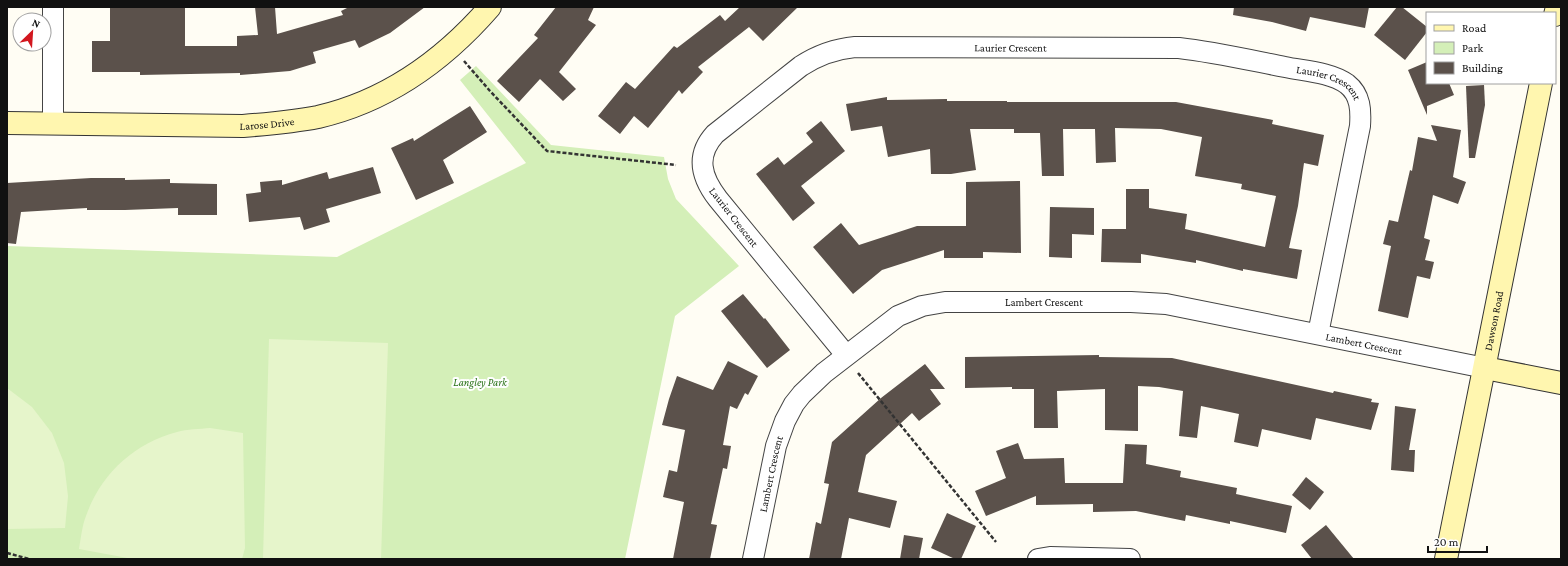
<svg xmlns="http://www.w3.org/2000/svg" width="1568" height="566" font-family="'Crimson Pro',serif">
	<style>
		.green { fill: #d4efb8 }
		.pitch { fill: #e6f5cb }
		.building { fill: #5b514b }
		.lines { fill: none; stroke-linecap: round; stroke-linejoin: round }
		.street-casing { stroke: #444; stroke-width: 22 }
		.secondary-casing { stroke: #333; stroke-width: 24 }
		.path { stroke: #333; stroke-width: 2.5; stroke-dasharray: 4 2; stroke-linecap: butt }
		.street { stroke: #fff; stroke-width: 20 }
		.secondary { stroke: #fff6af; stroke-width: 22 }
		.labels { text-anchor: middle; stroke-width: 4; stroke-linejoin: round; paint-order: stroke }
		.street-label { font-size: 11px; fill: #111; stroke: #fff }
		.park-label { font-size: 11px; font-style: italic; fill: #2a7218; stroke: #fff }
	</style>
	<rect width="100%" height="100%" fill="#fffdf4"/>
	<!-- green -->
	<polygon class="green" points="476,66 551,145 664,157 668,179 676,199 739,266 675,316 625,559 7,559 7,246 337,257 526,163 460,80"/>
	<!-- pitch -->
	<g class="pitch">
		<polygon points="269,339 388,343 381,559 263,559"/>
		<polygon points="7,388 32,407 52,433 64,463 68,496 65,528 7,529"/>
		<path d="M210,428L243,433L245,548L242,559H133L79,549C81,538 82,526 86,516C101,474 133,444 177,432C187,429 200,429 210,428Z"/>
	</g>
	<!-- building -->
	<g class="building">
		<polygon points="110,7 185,7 185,46 237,46 237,36 258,35 255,7 275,7 277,34 343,15 341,11 349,7 425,7 390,33 359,48 355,40 313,52 316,63 290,71 240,75 240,73 140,75 140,72 92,72 92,41 110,41"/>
		<polygon points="556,7 594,7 588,20 596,25 559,72 576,89 563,101 540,79 519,102 497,81 538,38 534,35"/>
		<polygon points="740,7 798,7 763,41 749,27 698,67 703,72 682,94 679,90 648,128 634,116 620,134 598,116 626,82 635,89 674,46 677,48 720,15 725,21"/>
		<polygon points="1234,7 1369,7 1365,28 1310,17 1306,31 1272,22 1233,15"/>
		<polygon points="1397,7 1402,7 1427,27 1427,32 1405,60 1374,35"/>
		<polygon points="1427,62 1427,83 1449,83 1454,95 1427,106 1427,115 1408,70"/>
		<polygon points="1484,85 1485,105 1475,158 1469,158 1466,86"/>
		<polygon points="887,97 887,100 947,99 947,101 1007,101 1007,102 1176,102 1273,120 1272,124 1324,135 1318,166 1304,163 1298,206 1289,248 1302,250 1297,279 1243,269 1243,271 1196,260 1196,263 1141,254 1141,263 1101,262 1102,229 1126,229 1126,189 1149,189 1149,208 1187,214 1185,229 1265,247 1276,196 1241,189 1242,184 1195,176 1202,137 1161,129 1115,128 1116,162 1096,163 1095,129 1063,129 1064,176 1042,176 1040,133 1014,133 1014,129 970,129 976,170 951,174 931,174 930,149 888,157 882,126 851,131 846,104"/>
		<polygon points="470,106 487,132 443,160 454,183 416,200 391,148 413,138 414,141"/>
		<polygon points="821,121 845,151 801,186 815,203 793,221 756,174 778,157 784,165 813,142 806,133"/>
		<polygon points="1431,125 1461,130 1453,177 1466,182 1458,204 1433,195 1424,238 1430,240 1425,260 1434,262 1430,279 1417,276 1408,318 1378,311 1391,246 1383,244 1389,220 1398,222 1410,170 1412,171 1418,137 1437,141"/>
		<polygon points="373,167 381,193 326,209 330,222 304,230 300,217 249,222 246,194 261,192 260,182 282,180 282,185 327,172 329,179"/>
		<polygon points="91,178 125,178 125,180 170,179 170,183 217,184 217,215 178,215 178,208 125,210 87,210 87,208 21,212 16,244 7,243 7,183"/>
		<polygon points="1020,181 1021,253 983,252 983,258 944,258 944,250 882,270 853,294 813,247 841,223 859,245 917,226 966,226 966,182"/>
		<polygon points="1050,207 1094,208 1094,235 1072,234 1072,258 1049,257"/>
		<polygon points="743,294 764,319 765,318 790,350 767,368 721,311"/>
		<polygon points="1099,355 1099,357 1172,358 1333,393 1334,391 1372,399 1371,402 1379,403 1371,430 1316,418 1311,440 1262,429 1258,447 1234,442 1239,414 1201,406 1197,438 1179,436 1183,391 1159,387 1138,386 1138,431 1105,430 1105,389 1057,391 1058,428 1034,428 1034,389 1012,389 1012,387 965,388 965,357"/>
		<polygon points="728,361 758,376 748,395 745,393 737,409 730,406 723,445 731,446 727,469 723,468 711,524 717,525 710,559 673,559 684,502 663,497 669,470 677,472 685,430 662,425 669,399 677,376 713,390"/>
		<polygon points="925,364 945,389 930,389 941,404 919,421 912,413 866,455 858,492 897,501 890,528 849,518 841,559 809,559 816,522 821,524 829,484 824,483 832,442 881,398"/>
		<polygon points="1395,406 1416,409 1409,450 1415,450 1414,472 1391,470"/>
		<polygon points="1018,443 1024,459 1064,458 1065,483 1123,483 1125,444 1147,445 1146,464 1181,471 1180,477 1237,488 1236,494 1292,506 1286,533 1230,521 1230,524 1186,515 1185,521 1136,511 1093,512 1093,504 1036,505 1036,496 986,516 975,491 1006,478 996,451"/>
		<polygon points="1306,477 1324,492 1310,510 1292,495"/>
		<polygon points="947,513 976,526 961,559 955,559 931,548"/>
		<polygon points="1326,525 1354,559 1312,559 1301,545"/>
		<polygon points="904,535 923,538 919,559 900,559"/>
	</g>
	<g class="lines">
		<!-- street casing -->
		<g class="street-casing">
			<g id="street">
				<polyline points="53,7 53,124"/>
				<path id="s1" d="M846,355L718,199C701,177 695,156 715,134L801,66C818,55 834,49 855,47L1179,48C1214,52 1249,60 1285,67C1304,71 1330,72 1347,84C1361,95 1361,111 1360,126L1318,334"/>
				<path id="s2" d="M753,559L776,446L785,421L794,404L802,394L824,373L898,316L922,306L945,302H1131L1166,304L1485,368"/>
				<polyline points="1038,559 1050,557 1130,559"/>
			</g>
		</g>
		<!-- secondary casing -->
		<g class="secondary-casing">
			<g id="secondary">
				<polyline points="1555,15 1557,7"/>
				<path id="s3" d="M7,123L243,126C268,124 293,122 318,117C387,101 444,60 490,7"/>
				<polyline points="1485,368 1561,383"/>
				<path id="s4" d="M1446,559L1541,83"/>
			</g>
		</g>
		<!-- path -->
		<g class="path">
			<polyline points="464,61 490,91 547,151 676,165"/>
			<polyline points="858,373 996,542"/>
			<polyline points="7,553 29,559"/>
		</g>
		<!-- street -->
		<use href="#street" class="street"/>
		<!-- secondary -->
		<use href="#secondary" class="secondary"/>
	</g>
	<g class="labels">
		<!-- street labels -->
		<g class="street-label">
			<text dy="4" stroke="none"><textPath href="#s1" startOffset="597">Laurier Crescent</textPath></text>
			<text dy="4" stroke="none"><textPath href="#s1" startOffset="921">Laurier Crescent</textPath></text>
			<text dy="4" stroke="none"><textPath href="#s3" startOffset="260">Larose Drive</textPath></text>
			<text transform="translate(734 217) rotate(52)" y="4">Laurier Crescent</text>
			<text dy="4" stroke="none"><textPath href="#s2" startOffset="446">Lambert Crescent</textPath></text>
			<text dy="4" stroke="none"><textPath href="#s4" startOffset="243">Dawson Road</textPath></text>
			<text dy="4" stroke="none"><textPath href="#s2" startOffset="770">Lambert Crescent</textPath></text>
			<text dy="4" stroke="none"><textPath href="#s2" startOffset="87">Lambert Crescent</textPath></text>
		</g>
		<!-- park labels -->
		<g class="park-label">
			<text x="480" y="386">Langley Park</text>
		</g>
	</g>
	<!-- border -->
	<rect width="1568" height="566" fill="none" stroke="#111111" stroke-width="16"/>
	<!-- legend -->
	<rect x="1426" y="12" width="130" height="72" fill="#ffffff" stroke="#a0a0a0"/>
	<rect x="1434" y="25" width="20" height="6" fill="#fff6af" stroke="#a0a0a0"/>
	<text x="1462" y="32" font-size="12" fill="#111111">Road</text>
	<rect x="1434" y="42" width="20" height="12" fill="#d4efb8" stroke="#a0a0a0"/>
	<text x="1462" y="52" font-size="12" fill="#111111">Park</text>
	<rect x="1434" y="62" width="20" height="12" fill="#5b514b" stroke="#a0a0a0"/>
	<text x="1462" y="72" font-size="12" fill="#111111">Building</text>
	<!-- north arrow -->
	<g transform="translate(32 32) rotate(25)"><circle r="19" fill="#ffffff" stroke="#a0a0a0"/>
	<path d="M0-3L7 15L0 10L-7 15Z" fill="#d2171f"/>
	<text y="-6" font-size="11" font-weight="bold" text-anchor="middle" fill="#111111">N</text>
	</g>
	<!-- scale -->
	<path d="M1428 546v6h59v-6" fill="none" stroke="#111111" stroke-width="2"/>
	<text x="1434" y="546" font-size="12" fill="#111111" stroke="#ffffff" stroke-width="3" paint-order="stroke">20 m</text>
</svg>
